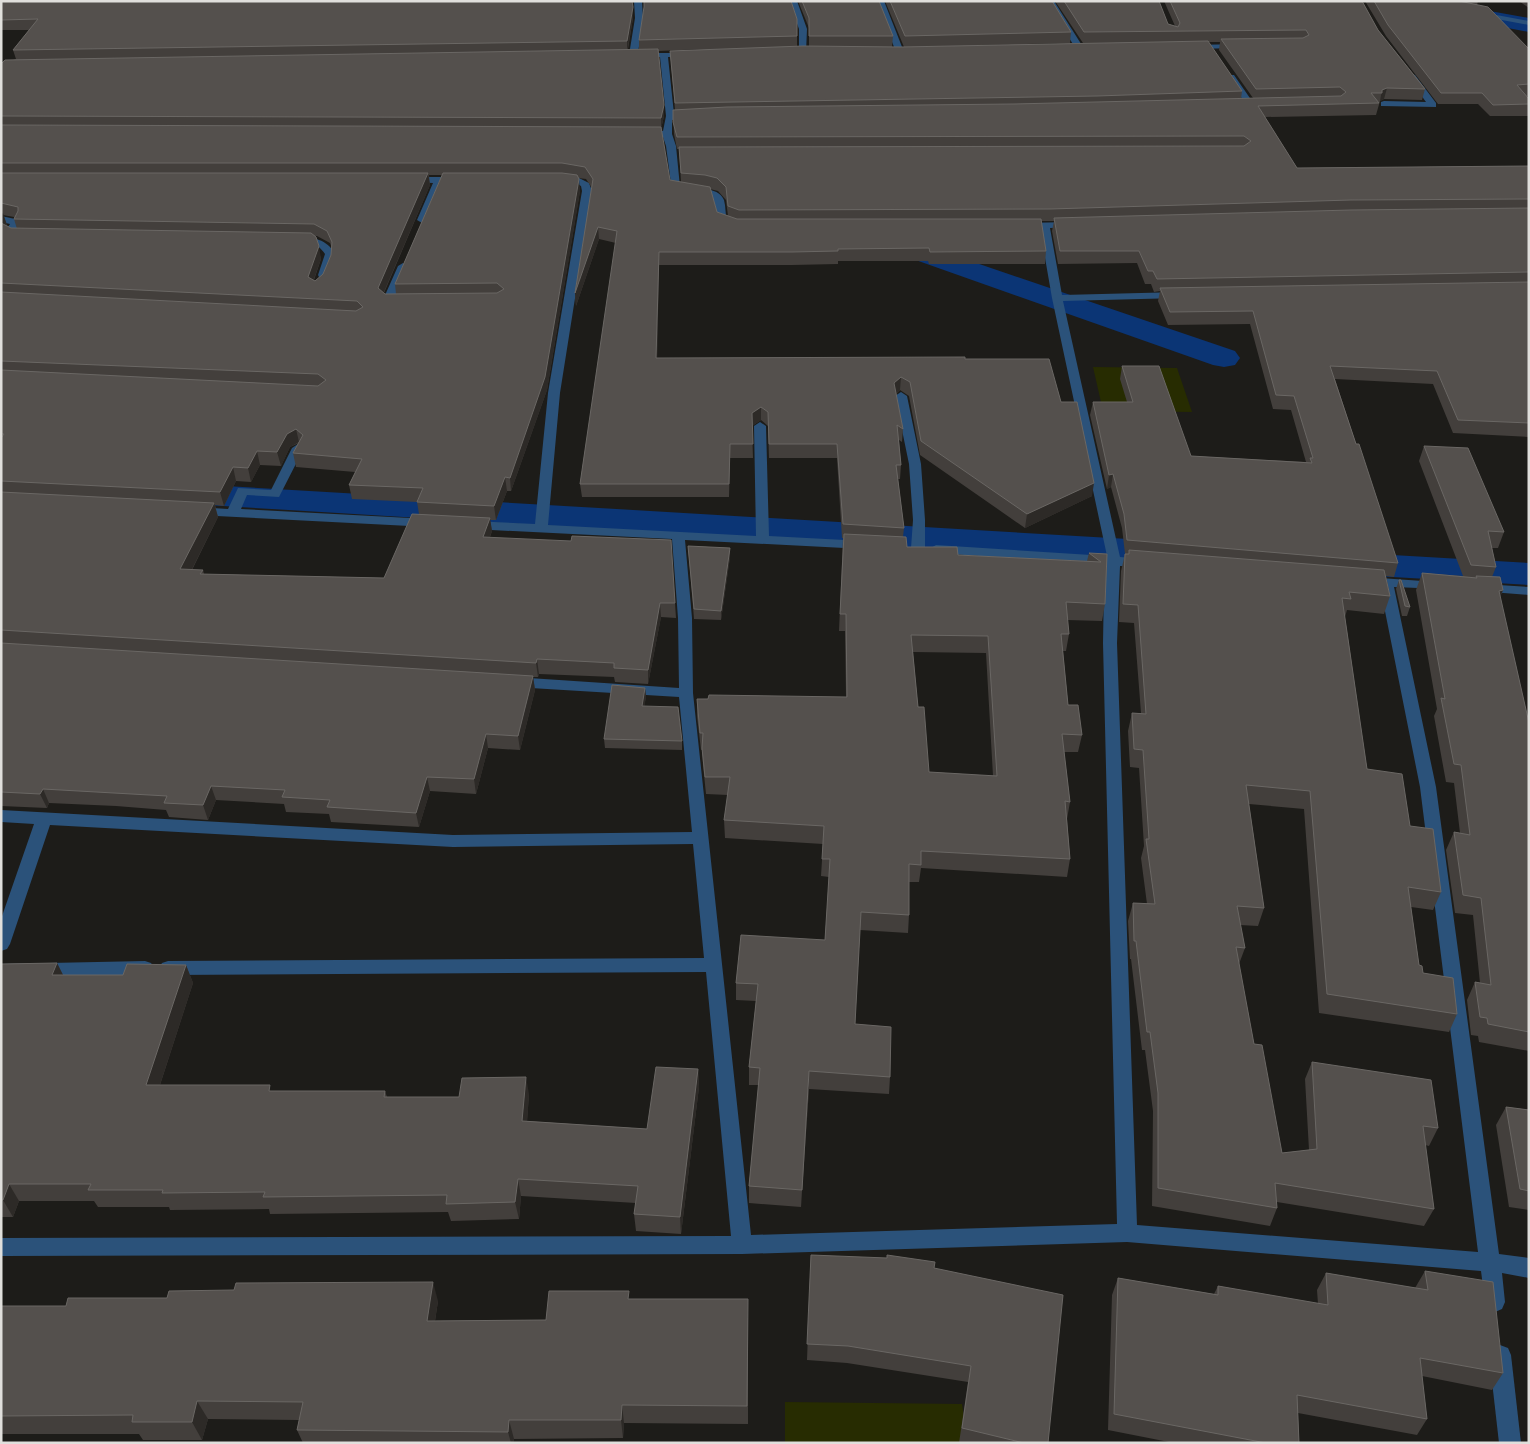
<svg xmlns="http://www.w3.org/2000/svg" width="1530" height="1444" font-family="Ubuntu,sans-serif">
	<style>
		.green { fill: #272c01 }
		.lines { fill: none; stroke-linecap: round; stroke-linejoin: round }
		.canal { fill: #0b3575; fill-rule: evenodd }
		.minor { fill: #2b527a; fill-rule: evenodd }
		.wall { fill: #433f3c; fill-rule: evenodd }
		.shaded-wall { fill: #2d2a27 }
		.building { fill: #54504d; stroke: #6a6764; fill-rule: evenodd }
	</style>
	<rect width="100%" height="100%" fill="#1d1c19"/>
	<!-- green -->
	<g class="green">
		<polygon points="1093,367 1177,368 1192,412 1103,411"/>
		<polygon points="785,1402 962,1404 968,1443 785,1443"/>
	</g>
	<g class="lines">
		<!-- canal -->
		<g class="canal">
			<polygon points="1388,1 1434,1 1529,18 1529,32 1398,7 1391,5"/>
			<polygon points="903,238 1235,351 1240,358 1235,365 1224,367 1213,365 893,252 889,246 893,240"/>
			<polygon points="173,483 1180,542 1193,545 1198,553 1193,561 1180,564 173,503 161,500 156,493 161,486"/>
			<polygon points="1341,552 1529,563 1529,585 1341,574 1328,571 1323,563 1328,555"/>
		</g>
		<!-- minor -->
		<g class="minor">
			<path d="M634,1H642L643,18L638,53H689L693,55L689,57H668L674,114L693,112L697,115L693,118L672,120V134L676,146L680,187C693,190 718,185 724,200C726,207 725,214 727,220L737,224V228L733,229L719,224C714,216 718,204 711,197L672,191L666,146L663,137H643L638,134L643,131H663L666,116L660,57H633L629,55L635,18Z"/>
			<polygon points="789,1 797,1 807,29 806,53 799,51 799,29"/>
			<polygon points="876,1 884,1 904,52 903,54 896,52"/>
			<polygon points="1046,1 1054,1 1083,47 1082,49 1076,49"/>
			<polygon points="1475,11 1529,21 1529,25 1475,15"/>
			<polygon points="1242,44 1242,48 1239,48 1192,49 1188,47 1192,45"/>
			<polygon points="1412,74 1415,75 1436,103 1436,107 1381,106 1381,102 1384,101 1426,102 1408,77"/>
			<polygon points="1228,75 1234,75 1254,104 1253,106 1247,106 1227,77"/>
			<polygon points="410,177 460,177 465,180 460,183 443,183 427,220 422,223 417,220 433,183 407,182 407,178"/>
			<polygon points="560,177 579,178 589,183 592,191 560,393 548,525 756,536 754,426 760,422 766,426 769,536 864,541 871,545 864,549 685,540 692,618 693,693 751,1235 1117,1224 1103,643 1104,586 1107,565 936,553 929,549 936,545 1107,556 1052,298 1040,229 1021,229 1016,226 1021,223 1073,222 1077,223 1077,227 1050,228 1062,295 1180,292 1185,295 1180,298 1063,301 1120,557 1143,559 1150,563 1143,567 1120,566 1117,643 1137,1225 1478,1252 1420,787 1380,586 1373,582 1380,578 1437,582 1442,583 1444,586 1442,589 1394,587 1436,787 1499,1254 1529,1258 1529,1278 1502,1273 1505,1302 1502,1309 1495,1312 1488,1309 1485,1302 1481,1271 1127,1242 742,1254 1,1256 1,1238 731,1236 706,972 168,975 162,973 159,968 162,963 168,961 704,958 693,844 453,847 50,825 10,944 7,949 1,951 1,919 34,824 1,822 1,810 453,835 692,832 679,697 514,687 509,685 507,682 509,679 514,677 679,688 678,618 672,539 472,529 465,525 472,521 535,524 548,393 582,191 581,186 577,184 557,182 557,178"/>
			<path d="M1,216L20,220L21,222L15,232L25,234V238C18,240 9,239 4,233L10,224L1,222Z"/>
			<path d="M297,237C313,237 327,239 335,254L327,277H319L318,275L325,254C317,241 306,245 293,242L292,240Z"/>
			<polygon points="403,263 408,266 394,299 402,300 403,302 398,305 383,304 382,302 398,266"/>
			<polygon points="901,392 907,396 921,464 925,520 925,548 918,552 911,548 913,520 909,464 895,396"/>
			<polygon points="298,444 304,448 279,497 247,495 241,509 429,519 435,523 429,527 197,515 191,511 197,507 228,509 238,488 271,490 292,448"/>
			<polygon points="1483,584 1529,587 1529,595 1478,591 1476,588"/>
			<polygon points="145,961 151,963 154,968 151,973 145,975 1,978 1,964"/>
			<polygon points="1500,1345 1508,1348 1511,1355 1521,1443 1499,1443 1489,1355 1492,1348"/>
		</g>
	</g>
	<!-- wall -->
	<g class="wall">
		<path d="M1,1L633,18L628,49H639V40L797,19V46H809V28L798,1H879L893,36L892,47H904L885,1H1052L1071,32L1070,43L976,45L1083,43L1055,1H1159L1168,24L1175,26L1164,1H1362L1378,30L1425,89L1422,100L1384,99L1380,101L1376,115L1265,117L1297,168L1529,166V437L1453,433L1433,384L1335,379L1356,444L1398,563L1394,577L1386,576L1390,596L1384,614L1347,610L1345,617L1367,769L1410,826L1441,892L1433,910L1411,907L1419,965L1423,973L1457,1014L1449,1032L1319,1013L1304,809L1249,804L1264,908L1258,926L1240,925L1245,948L1239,964L1254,1044L1282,1153L1309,1150L1305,1079L1312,1062L1438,1128L1429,1146L1425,1145L1434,1209L1424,1226L1277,1202V1208L1270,1226L1152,1206L1153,1111L1145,1050H1142L1131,959H1130L1128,921L1133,903L1147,904L1141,858L1144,846L1139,768L1130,767L1128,731L1132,713H1141L1134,623L1119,622L1121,571L1125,554L1122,528L1111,487L1107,489L1090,415L1093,402H1127L1120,379L1122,366L1191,456L1306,462L1291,410L1273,409L1250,324L1168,325L1158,301L1160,291L1154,292L1151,284H1145L1137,263L1058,264L1052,231L1054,221H1041L1046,251L1045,264H929L928,261H838V264L792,265H659L657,358L965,359L1061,402L1092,496L1025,528L920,455L909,396L900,390L896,394L903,429L902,442L899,440L901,465L900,479H898L904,528L903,537L907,547L958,555L1087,561L1089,553L1107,554L1105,604L1102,621L1067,620L1069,634L1066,651H1063L1068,705L1082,735L1078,752H1064L1070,802L1067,819L1070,859L1067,877L921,868L919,882H909V915L908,933L860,930L855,1024L890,1077L889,1094L809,1089L801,1207L749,1203V1186L759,1085H749V1067L756,1001L736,1000V983L825,940L829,877L821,876L823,844L725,838L724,820L728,795L706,794L703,765L702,750H701L697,716V699L846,697L845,631H839L843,538H842L837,458H769L768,426L761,420L752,426L753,458H730L729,497H582L580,484L616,243L599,239L576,306L575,293L592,188L586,179L578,178L580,191L547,390L511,491H507L496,520H490L492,531L490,537L675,603L676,618L661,617L648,684L615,682L614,677L539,674L538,677H533L535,690L520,750L488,748L476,794L430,791L419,827L331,822L329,814L286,812L284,804L216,800L208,820L169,817L166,810L116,806L49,803L47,808L1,806V64L16,59L13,50L29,30H1ZM1208,42H1220L1219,50L1253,98L1241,99L1242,91ZM707,49L670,51L675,110H673L674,134L677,149H679L681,182L670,180L661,129L664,116L658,51ZM429,175H442L395,284L396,294H385L384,293L430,185ZM710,189L718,191L726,200L728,216L717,212ZM3,215L14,217V219L17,229L11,228L6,226L7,225ZM315,236H317L330,243L332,248L331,255L323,274L315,281L314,280L321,259ZM299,443L293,453L296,467L355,472L349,485L352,499L417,502L419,514L384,578L204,574L203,570H192L218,517L215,505L224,506L236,481L251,482L260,465L281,466L290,447ZM913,652L986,653L993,776L929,772L918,707Z"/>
		<polygon points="1365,1 1478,1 1477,5 1529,49 1529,96 1526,96 1529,99 1529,116 1490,116 1478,104 1438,104 1386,36"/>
		<polygon points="1519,1 1529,1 1529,8"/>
		<polygon points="1424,446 1504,532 1498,548 1492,548 1496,567 1492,577 1503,590 1500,597 1529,723 1529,1051 1479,1042 1478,1036 1471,1035 1467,1000 1475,982 1480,983 1473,915 1455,913 1446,850 1454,832 1460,833 1454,783 1446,782 1434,716 1437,709 1416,590 1422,573 1463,576 1419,461"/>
		<polygon points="688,546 730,548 730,557 721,620 694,619"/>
		<polygon points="1399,580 1410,607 1407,616 1402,616 1396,589"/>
		<polygon points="645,688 646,697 644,706 682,741 682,750 605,748 604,739"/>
		<polygon points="57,963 63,975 123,975 186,965 193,983 160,1085 272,1091 385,1091 387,1097 459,1097 529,1094 527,1121 647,1129 698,1069 699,1087 681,1234 636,1231 634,1214 636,1203 521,1196 519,1219 451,1221 448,1212 270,1214 269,1209 170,1210 169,1207 98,1207 94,1201 19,1201 13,1217 1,1217 1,964"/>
		<polygon points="1506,1107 1529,1110 1529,1210 1509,1207 1496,1125"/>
		<polygon points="811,1255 934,1268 1048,1443 959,1443 968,1382 847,1363 807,1360"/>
		<polygon points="1425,1271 1503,1373 1492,1390 1422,1376 1427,1419 1417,1435 1298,1413 1299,1443 1174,1443 1108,1430 1112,1295 1118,1278 1214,1294 1218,1286 1318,1304 1317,1290 1326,1273 1415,1288"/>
		<polygon points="629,1299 748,1318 748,1424 624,1423 623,1438 514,1439 513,1443 303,1443 297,1430 299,1420 208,1419 202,1440 143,1440 139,1434 1,1434 1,1306 66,1306 438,1301 435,1321 546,1320"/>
	</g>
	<!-- shaded-wall -->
	<g class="shaded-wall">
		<polygon points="633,7 633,18 627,52 627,41"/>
		<polygon points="1387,88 1384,99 1380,101 1382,90"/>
		<polygon points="664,105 664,116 661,129 661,118"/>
		<polygon points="428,173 430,185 380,301 378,288"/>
		<polygon points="579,179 580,191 547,390 511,491 510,478"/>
		<polygon points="3,213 7,225 2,233 1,231 1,215"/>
		<polygon points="598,227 599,239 576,306 575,293"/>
		<polygon points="319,246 321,259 310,290 308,277"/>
		<polygon points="659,252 659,265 657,371 656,358"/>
		<polygon points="901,377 900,390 893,396 894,383"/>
		<polygon points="761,407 761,420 752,426 752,413"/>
		<polygon points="296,429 299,442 290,447 281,466 277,452 287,434"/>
		<polygon points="730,444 730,458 729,497 729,484"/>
		<polygon points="257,451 260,465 251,482 248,468"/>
		<polygon points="233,467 236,481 224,506 220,492"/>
		<polygon points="1113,474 1111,487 1107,489 1109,475"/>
		<polygon points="505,477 507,491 496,520 494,506"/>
		<polygon points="1094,483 1092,496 1025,528 1027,514"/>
		<polygon points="214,503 218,517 185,583 180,569"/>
		<polygon points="490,518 492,531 485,550 483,537"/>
		<polygon points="730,548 730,557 721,620 721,611"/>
		<polygon points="1503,590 1496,607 1499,591"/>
		<polygon points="660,603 661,617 648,684 648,670"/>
		<polygon points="537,659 539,674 538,677 536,663"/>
		<polygon points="533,676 535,690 520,750 518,736"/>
		<polygon points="645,688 646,697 643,715 642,706"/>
		<polygon points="486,734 488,748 476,794 474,779"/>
		<polygon points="427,777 430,791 419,827 416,813"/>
		<polygon points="211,786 216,800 208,820 203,805"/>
		<polygon points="43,789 49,803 47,808 40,794"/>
		<polygon points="57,963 66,981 52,975"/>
		<polygon points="186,965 193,983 154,1103 146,1085"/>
		<polygon points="698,1069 699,1087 681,1234 680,1217"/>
		<polygon points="809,1071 809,1089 801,1207"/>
		<polygon points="526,1077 529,1094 526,1138 522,1121"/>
		<polygon points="518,1179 521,1196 519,1219 515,1202"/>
		<polygon points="9,1184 19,1201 13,1217 3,1200"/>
		<polygon points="433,1282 438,1301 432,1340 427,1321"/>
		<polygon points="197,1401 208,1419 202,1440 192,1422"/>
		<polygon points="622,1405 624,1423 623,1438 621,1420"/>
		<polygon points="509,1420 514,1439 513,1443 511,1443 508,1432"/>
	</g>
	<!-- building -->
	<g class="building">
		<polygon points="1,1 632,1 633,7 627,41 13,50 38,19 1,20"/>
		<polygon points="644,1 791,1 797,19 797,36 639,40 644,7"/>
		<polygon points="802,1 879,1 893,36 809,36 809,18"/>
		<polygon points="890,1 1052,1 1071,32 905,36"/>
		<polygon points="1064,1 1159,1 1168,24 1178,27 1180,23 1170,1 1362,1 1378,30 1425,89 1387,88 1382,90 1382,93 1371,93 1379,103 1258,106 1297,168 1529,166 1529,199 1351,200 1050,209 739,210 728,206 726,187 717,178 705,175 681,173 679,147 1244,146 1251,141 1244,136 677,137 673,122 673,110 727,107 1014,104 1341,96 1346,92 1340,87 1256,89 1221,39 1303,38 1309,35 1306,30 1084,32"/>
		<polygon points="1374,1 1459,1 1488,7 1529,49 1529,84 1517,85 1529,99 1529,104 1493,105 1482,93 1441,93 1388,25"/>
		<polygon points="1208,41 1242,91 1097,96 675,103 670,51 803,46 901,47"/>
		<polygon points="658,49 664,105 661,118 1,116 1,64 5,60"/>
		<polygon points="1,125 661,127 670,180 710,187 717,212 737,219 1041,219 1046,251 930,252 929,248 838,249 838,251 792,252 659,252 656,358 965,357 965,359 1049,359 1061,402 1077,402 1094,483 1027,514 921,441 910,382 901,377 894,383 903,429 897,425 901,465 896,465 904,528 843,524 837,444 769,444 768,412 761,407 752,413 753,444 730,444 729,484 580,484 617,231 598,227 575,293 593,179 585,167 562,163 1,163"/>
		<polygon points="1,173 428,173 378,288 385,294 497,293 504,289 497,283 395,284 443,173 562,173 577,175 579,179 545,377 510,478 505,477 494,506 417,502 423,488 349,485 362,459 293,453 303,435 296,429 287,434 277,452 257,451 248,468 233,467 220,492 1,481 1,438 4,434 1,434 1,370 318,386 326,380 318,374 1,361 1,292 356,311 363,307 357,301 1,283 1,223 11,228 311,233 316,237 319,246 308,277 315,281 323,274 331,255 332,242 327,231 314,224 14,219 18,211 18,207 1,203"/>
		<polygon points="1529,208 1529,272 1157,279 1153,271 1148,271 1139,251 1060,251 1054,218 1351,210"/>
		<polygon points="1529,282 1529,423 1458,420 1437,371 1330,366 1356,444 1359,444 1398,563 1127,540 1124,514 1113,474 1109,475 1093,402 1133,402 1122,366 1159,366 1191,456 1312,463 1310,458 1313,458 1294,396 1276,395 1253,311 1170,312 1160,288"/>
		<polygon points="1424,446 1468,448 1504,532 1488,531 1496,567 1471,565"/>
		<polygon points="1,492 214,503 180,569 203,570 200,574 384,578 412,514 490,518 483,537 571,541 572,536 671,540 675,603 660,603 648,670 614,668 614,663 537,659 536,663 1,630"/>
		<path d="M844,534L906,537L907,547H957L958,555L1101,562L1089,553L1107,554L1105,604L1066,602L1069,634H1061L1068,705H1078L1082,735L1062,734L1070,802L1065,801L1070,859L921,851V865L909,864V915L861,912L855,1024L891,1027L890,1077L809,1071L802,1190L749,1186L760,1068L749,1067L758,984L736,983L741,935L825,940L830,859H822L824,826L724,820L730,777H705L702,748L703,733H700L697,699H708L709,695L847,697L846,614H840ZM911,635L988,636L997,776L929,772L924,707H918Z"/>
		<polygon points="688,546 730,548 721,611 694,609"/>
		<polygon points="1129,550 1384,570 1390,596 1349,592 1351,599 1342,598 1367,769 1402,774 1410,826 1433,829 1441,892 1408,887 1419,965 1422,966 1423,973 1453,978 1457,1014 1327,994 1310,791 1246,785 1264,908 1237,906 1245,948 1236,947 1254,1044 1262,1045 1282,1153 1317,1149 1312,1062 1431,1080 1438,1128 1423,1126 1434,1209 1275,1183 1277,1208 1158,1188 1158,1093 1150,1032 1147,1032 1136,941 1134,941 1133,903 1155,904 1146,839 1149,839 1143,750 1134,749 1132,713 1146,714 1138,605 1123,604 1125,554 1129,554"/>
		<polygon points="1422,573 1477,578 1476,576 1500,577 1503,590 1499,591 1529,723 1529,1032 1488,1024 1487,1018 1480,1017 1475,982 1491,985 1481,898 1463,895 1454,832 1470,835 1461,765 1454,764 1441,698 1445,699"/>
		<polygon points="1399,580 1401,580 1410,607 1405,606"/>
		<polygon points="1,643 533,676 518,736 486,734 474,779 427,777 416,813 327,807 330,800 282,797 285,790 211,786 203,805 164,803 167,796 43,789 40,794 1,792"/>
		<polygon points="612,685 645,688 642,706 678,707 682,741 604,739"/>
		<polygon points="57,963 52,975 123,975 127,964 186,965 146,1085 270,1085 269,1091 385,1091 384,1097 459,1097 462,1078 526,1077 522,1121 647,1129 656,1067 698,1069 680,1217 634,1214 638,1186 518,1179 515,1202 446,1204 447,1195 263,1197 265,1192 162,1193 163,1190 88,1190 91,1184 9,1184 3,1200 1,1200 1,964"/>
		<polygon points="1506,1107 1529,1110 1529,1191 1520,1189"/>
		<polygon points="811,1255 887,1258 887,1255 935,1262 934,1268 1063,1295 1048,1443 1024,1443 962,1428 971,1366 848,1346 807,1344"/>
		<polygon points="1425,1271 1493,1282 1503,1373 1420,1358 1427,1419 1297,1395 1299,1443 1266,1443 1114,1414 1118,1278 1218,1295 1218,1286 1328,1305 1326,1273 1428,1290"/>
		<polygon points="433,1282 427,1321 546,1320 549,1291 629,1291 628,1299 748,1299 747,1406 622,1405 621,1420 509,1420 508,1432 297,1430 303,1402 197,1401 192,1422 132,1422 133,1415 1,1416 1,1306 66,1306 68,1298 167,1298 169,1291 234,1290 236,1283"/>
	</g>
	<!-- border -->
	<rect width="1530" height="1444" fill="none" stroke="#e0dfdc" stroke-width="5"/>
</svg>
